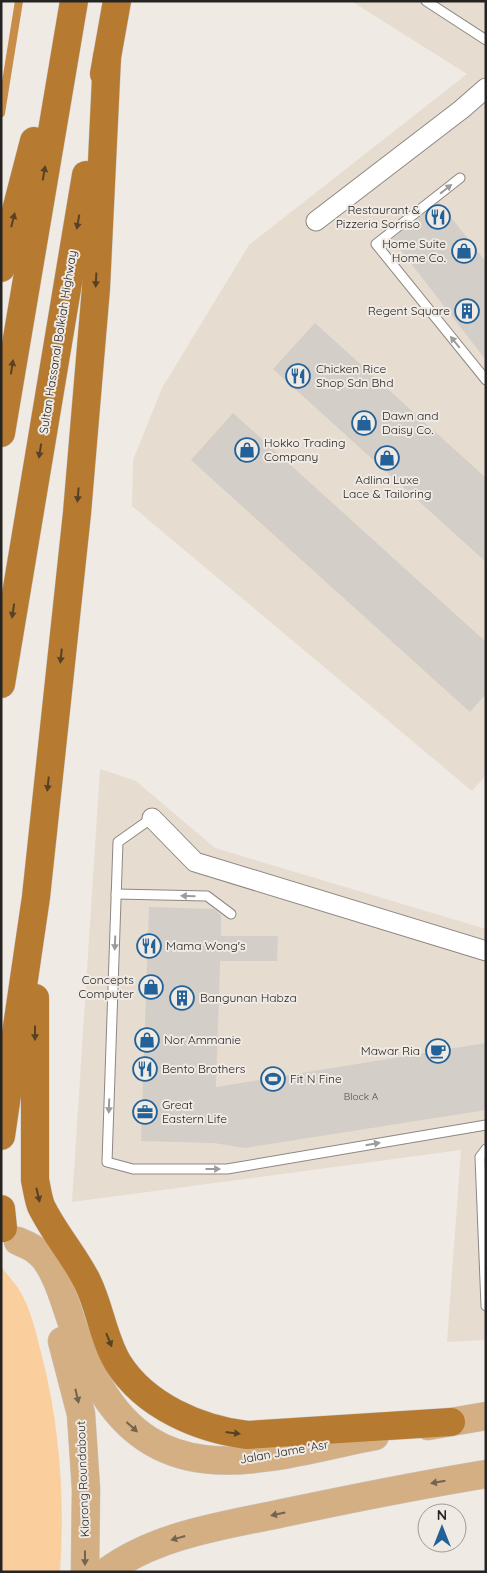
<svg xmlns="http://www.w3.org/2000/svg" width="487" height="1573" font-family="Quicksand,sans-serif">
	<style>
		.built { fill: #e7dcd0 }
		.green { fill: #fbce9d }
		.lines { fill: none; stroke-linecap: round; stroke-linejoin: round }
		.stream { stroke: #c88c46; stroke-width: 8 }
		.building { fill: #d3cec8 }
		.service-casing { stroke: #8d8782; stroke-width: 11 }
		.minor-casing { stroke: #8d8782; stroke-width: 21 }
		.primary-casing { stroke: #cbcaca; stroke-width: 29 }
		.motorway-casing { stroke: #cbcaca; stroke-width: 29 }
		.service { stroke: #fff; stroke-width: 9 }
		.minor { stroke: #fff; stroke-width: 19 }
		.primary { stroke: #d3af83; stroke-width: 28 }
		.motorway { stroke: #b67a31; stroke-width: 28 }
		.oneway { fill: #584227 }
		.oneway2 { fill: #9d9c9c }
		.oneway3 { fill: #74634e }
		.labels { text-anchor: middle; stroke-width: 4; stroke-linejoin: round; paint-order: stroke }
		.number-label { font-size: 10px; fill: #514e4c }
		.poi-label { font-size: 12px; fill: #262422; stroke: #f0eae4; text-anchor: start }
		.street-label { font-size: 12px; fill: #262422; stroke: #f0eae4 }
	</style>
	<rect width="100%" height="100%" fill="#f0eae4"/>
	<!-- built -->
	<g class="built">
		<polygon points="351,1 486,1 486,775 472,791 132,506 133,460 162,388 249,245 467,74"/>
		<polygon points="100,769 136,781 215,848 486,929 486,1340 447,1342 461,1150 72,1202"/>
	</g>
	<!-- green -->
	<path class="green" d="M1,1267C7,1274 13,1281 18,1288C31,1308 36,1333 42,1356C60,1427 65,1499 60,1572H1Z"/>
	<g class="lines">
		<!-- stream -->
		<polyline class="stream" points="1,113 19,1"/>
	</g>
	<!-- building -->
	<g class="building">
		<polygon points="439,202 486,262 486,360 392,239"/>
		<polygon points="315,323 486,478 486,562 273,369"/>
		<polygon points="233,413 486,642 486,694 470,712 191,460"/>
		<polygon points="149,907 214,909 221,915 221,936 278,936 277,961 220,961 216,1087 486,1043 486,1110 245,1148 214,1143 141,1141"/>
	</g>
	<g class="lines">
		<!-- service casing -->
		<g class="service-casing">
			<g id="service">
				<polyline points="426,1 486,40"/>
				<polyline points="460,178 376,244 486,380"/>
				<polyline points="152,818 118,842 107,1162 133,1169 227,1169 486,1125"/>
				<polyline points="116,894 207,896 231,914"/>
				<polyline points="486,1149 480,1157 486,1306"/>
			</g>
		</g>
		<!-- minor casing -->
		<g class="minor-casing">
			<g id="minor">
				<polyline points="316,221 462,109 486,88"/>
				<polyline points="152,818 195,862 486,951"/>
			</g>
		</g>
		<!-- primary casing -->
		<g class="primary-casing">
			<g id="primary">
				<path d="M18,1241C25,1244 33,1247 38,1252C55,1265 65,1303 72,1323C81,1346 88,1369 101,1389C166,1498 275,1455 375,1436"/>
				<polyline points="62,1341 81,1414 86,1489 85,1572"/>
				<polyline points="428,1426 486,1416"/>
				<path d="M106,1572C157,1534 227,1525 288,1512C354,1498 420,1485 486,1474"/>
			</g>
		</g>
		<!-- motorway casing -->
		<g class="motorway-casing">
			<g id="motorway">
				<polyline points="104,74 117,1"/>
				<polyline points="1,268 34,141"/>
				<polyline points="1,433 74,1"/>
				<polyline points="1,684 86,175"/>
				<path d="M35,998V1180C37,1189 38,1198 41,1206C54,1233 74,1255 87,1281C100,1307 103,1338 118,1363C145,1406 199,1429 247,1435L451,1422"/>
				<polyline points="1,1136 36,897 77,513 96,288 107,57"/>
				<polyline points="1,1209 3,1228"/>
			</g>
		</g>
		<!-- service -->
		<use href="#service" class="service"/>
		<!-- minor -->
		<use href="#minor" class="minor"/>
		<!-- primary -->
		<use href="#primary" class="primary"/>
		<!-- motorway -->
		<use href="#motorway" class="motorway"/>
	</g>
	<!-- one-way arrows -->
	<defs><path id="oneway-solid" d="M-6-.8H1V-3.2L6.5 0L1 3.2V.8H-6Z" transform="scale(1.25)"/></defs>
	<g class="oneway">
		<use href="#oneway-solid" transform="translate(44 173) rotate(-80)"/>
		<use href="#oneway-solid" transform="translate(13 220) rotate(-76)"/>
		<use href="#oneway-solid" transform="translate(78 222) rotate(100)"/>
		<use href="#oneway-solid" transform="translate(96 280) rotate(93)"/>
		<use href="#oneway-solid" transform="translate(12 367) rotate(-81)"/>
		<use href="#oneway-solid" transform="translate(40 451) rotate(99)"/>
		<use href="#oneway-solid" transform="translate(78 495) rotate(95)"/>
		<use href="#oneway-solid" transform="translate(13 611) rotate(99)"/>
		<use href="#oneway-solid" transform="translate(61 656) rotate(96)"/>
		<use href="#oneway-solid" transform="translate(48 784) rotate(96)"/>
		<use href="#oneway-solid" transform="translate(35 1033) rotate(90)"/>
		<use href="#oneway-solid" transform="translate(38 1195) rotate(77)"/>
		<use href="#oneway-solid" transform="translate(109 1340) rotate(68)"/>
		<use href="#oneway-solid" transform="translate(233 1433) rotate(7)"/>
	</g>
	<g class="oneway2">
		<use href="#oneway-solid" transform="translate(446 189) rotate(-38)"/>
		<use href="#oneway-solid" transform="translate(455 342) rotate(-129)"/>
		<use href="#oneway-solid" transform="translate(188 896) rotate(-179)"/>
		<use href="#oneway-solid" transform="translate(115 943) rotate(92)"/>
		<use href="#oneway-solid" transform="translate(109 1106) rotate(92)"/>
		<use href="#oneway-solid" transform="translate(373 1144) rotate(-10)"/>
		<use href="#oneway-solid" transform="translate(213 1169)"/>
	</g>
	<g class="oneway3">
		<use href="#oneway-solid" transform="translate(77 1396) rotate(77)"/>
		<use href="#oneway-solid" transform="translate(132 1427) rotate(42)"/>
		<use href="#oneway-solid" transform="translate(438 1482) rotate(170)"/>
		<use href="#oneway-solid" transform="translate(278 1514) rotate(168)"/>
		<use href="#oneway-solid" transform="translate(178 1538) rotate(164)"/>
		<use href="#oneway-solid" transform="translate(85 1558) rotate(90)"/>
	</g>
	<!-- icons -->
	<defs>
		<g id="restaurant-ring" transform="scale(1.25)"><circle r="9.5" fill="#f0eae4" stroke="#226298" stroke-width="1.5"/><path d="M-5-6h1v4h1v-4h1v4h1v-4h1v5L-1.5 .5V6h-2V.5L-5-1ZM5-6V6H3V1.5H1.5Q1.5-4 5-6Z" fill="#226298"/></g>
		<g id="shop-ring" transform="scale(1.25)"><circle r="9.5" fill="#f0eae4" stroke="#226298" stroke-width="1.5"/><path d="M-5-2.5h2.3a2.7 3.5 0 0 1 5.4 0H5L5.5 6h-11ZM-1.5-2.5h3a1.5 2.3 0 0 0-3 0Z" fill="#226298"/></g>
		<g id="building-ring" transform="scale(1.25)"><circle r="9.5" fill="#f0eae4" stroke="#226298" stroke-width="1.5"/><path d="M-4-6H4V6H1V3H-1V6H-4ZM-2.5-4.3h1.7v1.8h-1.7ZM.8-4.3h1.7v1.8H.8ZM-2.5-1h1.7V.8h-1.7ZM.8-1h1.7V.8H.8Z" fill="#226298"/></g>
		<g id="cafe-ring" transform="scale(1.25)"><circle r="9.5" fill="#f0eae4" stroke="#226298" stroke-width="1.5"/><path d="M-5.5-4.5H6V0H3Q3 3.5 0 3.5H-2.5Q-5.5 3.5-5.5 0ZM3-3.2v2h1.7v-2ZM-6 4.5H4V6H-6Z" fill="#226298"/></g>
		<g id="stadium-ring" transform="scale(1.25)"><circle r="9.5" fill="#f0eae4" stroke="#226298" stroke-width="1.5"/><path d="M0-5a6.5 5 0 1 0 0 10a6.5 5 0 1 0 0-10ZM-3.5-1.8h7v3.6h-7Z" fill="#226298"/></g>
		<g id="office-ring" transform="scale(1.25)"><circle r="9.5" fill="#f0eae4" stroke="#226298" stroke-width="1.5"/><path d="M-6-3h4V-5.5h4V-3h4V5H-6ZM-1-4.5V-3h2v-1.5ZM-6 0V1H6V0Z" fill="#226298"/></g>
	</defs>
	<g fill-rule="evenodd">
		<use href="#restaurant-ring" x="438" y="217"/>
		<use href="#shop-ring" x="464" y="251"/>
		<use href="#building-ring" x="467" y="311"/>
		<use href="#restaurant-ring" x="298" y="376"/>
		<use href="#shop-ring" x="364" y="423"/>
		<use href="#shop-ring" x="247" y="450"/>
		<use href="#shop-ring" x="387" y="458"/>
		<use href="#restaurant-ring" x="149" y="946"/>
		<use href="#shop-ring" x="151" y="987"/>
		<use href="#building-ring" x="182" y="998"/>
		<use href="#shop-ring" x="147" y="1040"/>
		<use href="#cafe-ring" x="438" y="1051"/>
		<use href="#restaurant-ring" x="145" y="1069"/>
		<use href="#stadium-ring" x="273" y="1079"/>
		<use href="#office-ring" x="145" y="1112"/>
	</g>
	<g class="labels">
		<!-- number labels -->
		<g class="number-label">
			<text x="361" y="1100">Block A</text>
		</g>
		<!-- poi labels -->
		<g class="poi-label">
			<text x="420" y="214" text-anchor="end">Restaurant &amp;<tspan x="420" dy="14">Pizzeria Sorriso</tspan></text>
			<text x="446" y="248" text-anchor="end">Home Suite<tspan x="446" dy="14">Home Co.</tspan></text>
			<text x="450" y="315" text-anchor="end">Regent Square</text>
			<text x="316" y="373">Chicken Rice<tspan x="316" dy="14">Shop Sdn Bhd</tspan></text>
			<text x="382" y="420">Dawn and<tspan x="382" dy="14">Daisy Co.</tspan></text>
			<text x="264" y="447">Hokko Trading<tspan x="264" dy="14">Company</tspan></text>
			<text x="387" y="484" text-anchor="middle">Adlina Luxe<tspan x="387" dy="14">Lace &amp; Tailoring</tspan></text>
			<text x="166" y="950">Mama Wong's</text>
			<text x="134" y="984" text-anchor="end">Concepts<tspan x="134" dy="14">Computer</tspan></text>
			<text x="200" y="1002">Bangunan Habza</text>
			<text x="164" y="1044">Nor Ammanie</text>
			<text x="420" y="1055" text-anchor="end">Mawar Ria</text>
			<text x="162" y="1073">Bento Brothers</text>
			<text x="290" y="1083">Fit N Fine</text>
			<text x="162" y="1109">Great<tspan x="162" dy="14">Eastern Life</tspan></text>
		</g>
		<!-- street labels -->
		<g class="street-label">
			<text transform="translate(58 342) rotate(-81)" y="4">Sultan Hassanal Bolkiah Highway</text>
			<text transform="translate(284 1452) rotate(-10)" y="4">Jalan Jame 'Asr</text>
			<text transform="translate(83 1479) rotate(-92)" y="4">Kiarong Roundabout</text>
		</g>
	</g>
	<!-- border -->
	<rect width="487" height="1573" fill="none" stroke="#262422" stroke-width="5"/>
	<!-- north arrow -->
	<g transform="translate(442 1528)"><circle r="24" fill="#f0eae4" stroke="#9f9b96"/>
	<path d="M0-4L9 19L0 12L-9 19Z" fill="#226298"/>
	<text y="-8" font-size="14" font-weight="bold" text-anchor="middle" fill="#262422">N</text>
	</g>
</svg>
